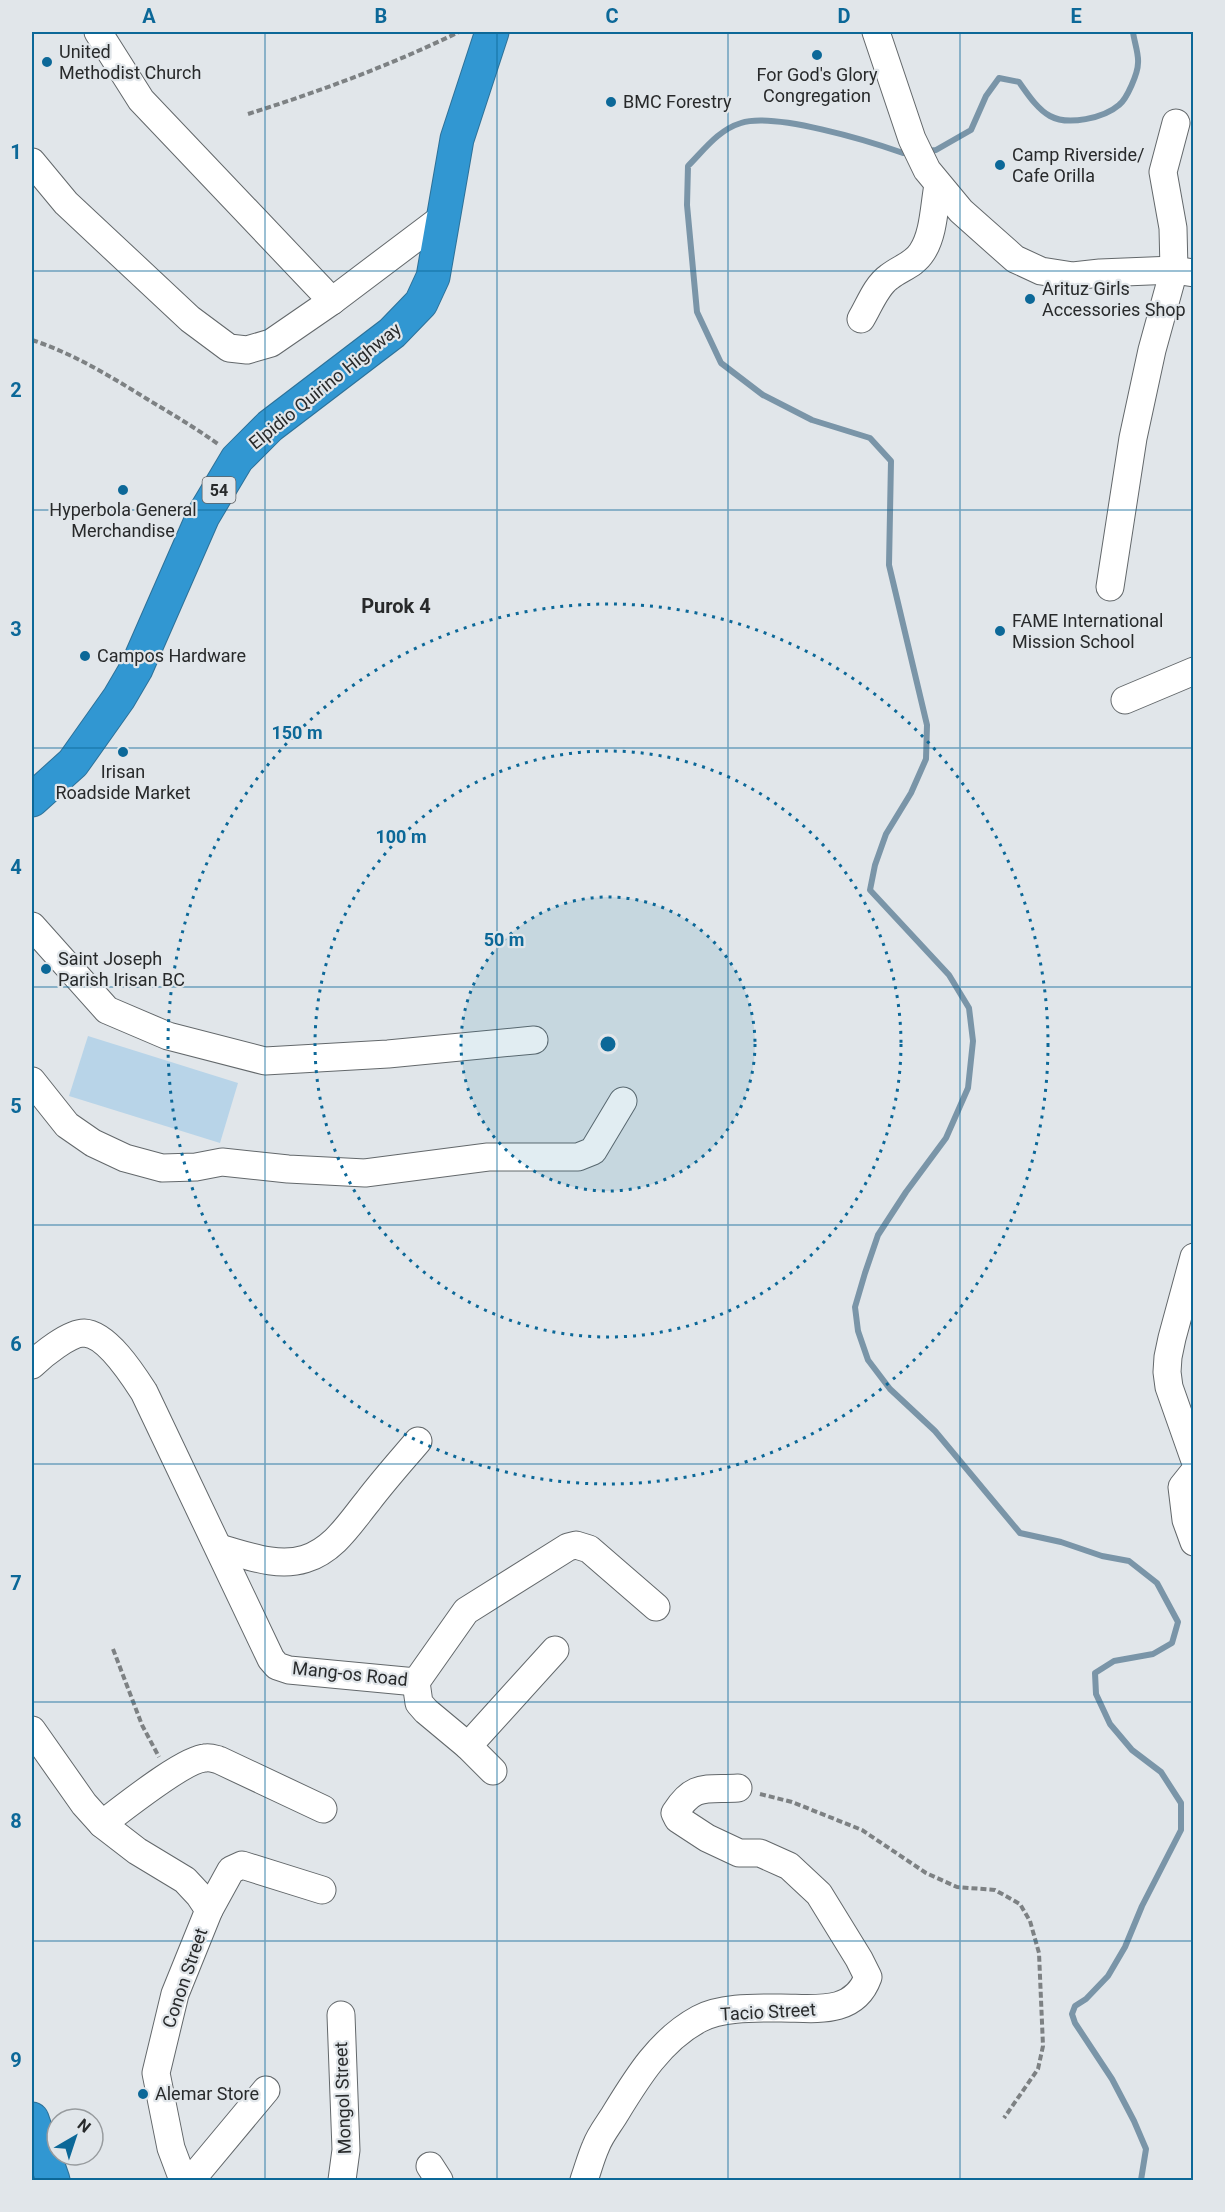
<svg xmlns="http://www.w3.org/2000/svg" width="1225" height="2212" font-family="Roboto,sans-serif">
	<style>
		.green { fill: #b8d4e8 }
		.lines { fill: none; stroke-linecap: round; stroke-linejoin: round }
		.stream { stroke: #7a95a8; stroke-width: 6 }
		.minor-casing { stroke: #63686b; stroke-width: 29 }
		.highway-casing { stroke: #2e7198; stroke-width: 35 }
		.path { stroke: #7d8183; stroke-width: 4; stroke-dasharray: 6 3; stroke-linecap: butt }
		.minor { stroke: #fff; stroke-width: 27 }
		.highway { stroke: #3197d2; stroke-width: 33 }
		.grid { fill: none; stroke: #0c6898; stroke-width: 1.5; stroke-opacity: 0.55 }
		.ring { fill: none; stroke: #0c6898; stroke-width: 3; stroke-dasharray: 3 6 }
		.poi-dot { fill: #0c6898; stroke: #e1e6ea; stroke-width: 2 }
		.labels { text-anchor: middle; stroke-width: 4.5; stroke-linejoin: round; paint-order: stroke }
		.shield { fill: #e1e6ea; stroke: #606264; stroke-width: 1.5 }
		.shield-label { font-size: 16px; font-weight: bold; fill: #282a2b }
		.poi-label { font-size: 18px; fill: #282a2b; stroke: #e1e6ea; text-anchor: start }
		.street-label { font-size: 18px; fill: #282a2b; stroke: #e1e6ea }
		.neighbourhood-label { font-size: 20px; font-weight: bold; fill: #282a2b; stroke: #e1e6ea }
		.centre { fill: #0c6898; stroke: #e1e6ea; stroke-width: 3 }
		.ring-label { font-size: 18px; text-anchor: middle; font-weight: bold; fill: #0c6898; stroke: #e1e6ea; stroke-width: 4.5; stroke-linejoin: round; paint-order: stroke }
		.neatline { fill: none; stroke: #0c6898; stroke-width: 2 }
		.grid-label { font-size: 20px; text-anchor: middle; font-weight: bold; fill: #0c6898 }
	</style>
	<rect width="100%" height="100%" fill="#e1e6ea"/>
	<!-- green -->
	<polygon class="green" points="88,1036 238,1083 220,1143 69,1096"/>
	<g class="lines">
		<!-- stream -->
		<g class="stream">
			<path d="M927,151L936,150L971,130L986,96L999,78L1019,82C1027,93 1037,109 1050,116C1068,126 1104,118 1119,105C1127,99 1138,73 1138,63C1139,54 1134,41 1133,32"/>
			<path d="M911,152L903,153C869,141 774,112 741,123C718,130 704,150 688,166L687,205L697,312L721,363L763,395L812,420L870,438L891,461L889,565L927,725L926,759L911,793L886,834L875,865L870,890L949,975L969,1008L973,1041L968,1088L946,1138L906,1192L878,1235L865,1273L855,1307L858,1331L868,1360L890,1389L935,1431L1020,1533L1061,1542L1102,1556L1129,1561L1157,1583L1178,1622L1172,1643L1153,1654L1114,1661L1095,1673L1096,1694L1110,1724L1132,1750L1161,1772L1181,1803V1830L1142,1906L1125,1947L1108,1976L1086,1999L1075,2006L1072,2014L1075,2023L1112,2079L1134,2121L1146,2149L1141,2180"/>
		</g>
		<!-- minor casing -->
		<g class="minor-casing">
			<g id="minor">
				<polyline points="98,32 141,100 332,301"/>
				<polyline points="876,32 912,139 927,170 961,211 1015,259 1041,271 1073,276 1100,273 1174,270 1194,273"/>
				<polyline points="32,162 66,203 190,319 229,348 247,350 271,343 332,301 442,218"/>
				<path d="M861,319C869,306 876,286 889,277C900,268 914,265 922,252C934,234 934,206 938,185"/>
				<polyline points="1110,587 1133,438 1152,350 1174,270 1173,228 1163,172 1176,123"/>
				<polyline points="1125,700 1194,671"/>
				<polyline points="32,926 107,1010 168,1036 265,1061 388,1054 534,1040"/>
				<polyline points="32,1081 67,1125 93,1143 125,1158 162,1168 196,1167 222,1162 288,1169 365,1173 488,1157 578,1157 593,1151 623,1101"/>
				<polyline points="1194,1257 1172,1338 1168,1357 1167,1372 1169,1387 1194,1458"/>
				<path d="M32,1365C42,1355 69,1333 84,1333C107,1334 133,1375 144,1392L271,1659L277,1666L289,1670L416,1682L466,1611L568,1547L576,1545L589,1549L656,1607"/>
				<polyline points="1194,1472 1182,1487 1186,1520 1194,1542"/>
				<path d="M219,1548C246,1555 277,1568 305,1559C334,1550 350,1523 368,1501C384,1480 401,1461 418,1441"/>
				<polyline points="416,1682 419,1703 426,1711 468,1746 555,1650"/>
				<polyline points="32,1730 84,1804 102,1824 137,1851 185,1880 199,1895 209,1910 175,1994 156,2073 171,2148 183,2180"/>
				<polyline points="468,1746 493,1771"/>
				<path d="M102,1824C121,1810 184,1759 205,1758C210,1757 215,1759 219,1760L323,1809"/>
				<polyline points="209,1910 231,1870 242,1865 322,1890"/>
				<polyline points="341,2015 346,2150 342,2180"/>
				<polyline points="430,2166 439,2180"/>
				<polyline points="191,2180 266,2090"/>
				<path d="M584,2180C588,2169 591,2157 596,2146C600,2135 609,2124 615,2114C637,2078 660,2040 699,2019C721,2007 756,2008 781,2008C813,2008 854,2016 868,1977L859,1959L819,1894L789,1866L760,1853H739L707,1838L678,1819L675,1813C694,1783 705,1790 738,1788"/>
			</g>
		</g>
		<!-- highway casing -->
		<g class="highway-casing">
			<g id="highway">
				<polyline points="32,800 73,763 119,698 136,669 203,516 237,459 270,426 392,333 421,303 433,277 457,139 492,32"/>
				<polyline points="32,2119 53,2180"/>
			</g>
		</g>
		<!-- path -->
		<g class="path">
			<path d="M248,114C321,91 391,65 459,32"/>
			<path d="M32,340C74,354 110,376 147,399C172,414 194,427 218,444"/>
			<polyline points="113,1649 142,1725 159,1757"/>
			<polyline points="760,1794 792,1802 862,1830 926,1873 957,1887 995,1890 1020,1904 1030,1921 1039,1953 1043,2046 1038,2069 1004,2118"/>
		</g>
		<!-- minor -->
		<use href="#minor" class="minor"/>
		<!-- highway -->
		<use href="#highway" class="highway"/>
	</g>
	<!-- grid -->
	<path class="grid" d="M265,32V2180M497,32V2180M728,32V2180M960,32V2180M32,271H1194M32,510H1194M32,748H1194M32,987H1194M32,1225H1194M32,1464H1194M32,1702H1194M32,1941H1194"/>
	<!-- distance rings -->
	<circle cx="608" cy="1044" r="147" fill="#0c6898" fill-opacity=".12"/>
	<g class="ring">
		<circle cx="608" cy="1044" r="147"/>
		<circle cx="608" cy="1044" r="293"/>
		<circle cx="608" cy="1044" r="440"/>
	</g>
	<!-- markers -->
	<g class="poi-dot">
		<circle cx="817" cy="55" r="6"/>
		<circle cx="47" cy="62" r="6"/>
		<circle cx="611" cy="102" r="6"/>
		<circle cx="1000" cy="165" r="6"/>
		<circle cx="1030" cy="299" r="6"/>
		<circle cx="123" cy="490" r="6"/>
		<circle cx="1000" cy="631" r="6"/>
		<circle cx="85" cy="656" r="6"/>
		<circle cx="123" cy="752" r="6"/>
		<circle cx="46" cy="969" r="6"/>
		<circle cx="143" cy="2094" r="6"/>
	</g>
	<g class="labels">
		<!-- shield labels -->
		<rect class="shield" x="202.5" y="477" width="33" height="26" rx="4.5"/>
		<g class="shield-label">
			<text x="219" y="496">54</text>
		</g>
		<!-- poi labels -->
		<g class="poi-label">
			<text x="59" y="58">United<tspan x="59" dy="21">Methodist Church</tspan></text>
			<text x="817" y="81" text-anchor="middle">For God's Glory<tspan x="817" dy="21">Congregation</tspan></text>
			<text x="623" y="108">BMC Forestry</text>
			<text x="1012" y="161">Camp Riverside/<tspan x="1012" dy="21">Cafe Orilla</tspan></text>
			<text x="1042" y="295">Arituz Girls<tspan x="1042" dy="21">Accessories Shop</tspan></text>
			<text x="123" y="516" text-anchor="middle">Hyperbola General<tspan x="123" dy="21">Merchandise</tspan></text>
			<text x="1012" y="627">FAME International<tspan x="1012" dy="21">Mission School</tspan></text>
			<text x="97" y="662">Campos Hardware</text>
			<text x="123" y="778" text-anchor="middle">Irisan<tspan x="123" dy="21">Roadside Market</tspan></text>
			<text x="58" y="965">Saint Joseph<tspan x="58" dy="21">Parish Irisan BC</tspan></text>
			<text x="155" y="2100">Alemar Store</text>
		</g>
		<!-- street labels -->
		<g class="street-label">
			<text transform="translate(325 386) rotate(-39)" y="6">Elpidio Quirino Highway</text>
			<text transform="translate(350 1674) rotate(6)" y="6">Mang-os Road</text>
			<text transform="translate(185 1978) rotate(-71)" y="6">Conon Street</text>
			<text transform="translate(768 2012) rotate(-3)" y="6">Tacio Street</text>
			<text transform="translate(343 2098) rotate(-92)" y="6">Mongol Street</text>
		</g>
		<!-- neighbourhood labels -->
		<g class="neighbourhood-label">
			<text x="396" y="613">Purok 4</text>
		</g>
	</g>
	<circle cx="608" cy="1044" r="9" class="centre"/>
	<g class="ring-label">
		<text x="297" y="739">150 m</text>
		<text x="401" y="843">100 m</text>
		<text x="504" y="946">50 m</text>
	</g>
	<!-- border -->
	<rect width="1225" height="2212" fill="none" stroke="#e1e6ea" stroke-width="66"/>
	<!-- north arrow -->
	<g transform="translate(75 2137) rotate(39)"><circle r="28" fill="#e1e6ea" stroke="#979b9e" stroke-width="1.5"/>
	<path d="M0-4.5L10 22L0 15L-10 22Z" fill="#0c6898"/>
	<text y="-9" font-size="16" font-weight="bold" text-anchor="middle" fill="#282a2b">N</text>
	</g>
	<rect x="33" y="33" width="1159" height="2146" class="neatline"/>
	<g class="grid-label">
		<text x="149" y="23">A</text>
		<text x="381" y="23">B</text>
		<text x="612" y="23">C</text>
		<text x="844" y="23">D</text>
		<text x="1076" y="23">E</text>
		<text x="16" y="159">1</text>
		<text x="16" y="397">2</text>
		<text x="16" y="636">3</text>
		<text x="16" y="874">4</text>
		<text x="16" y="1113">5</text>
		<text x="16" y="1351">6</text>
		<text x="16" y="1590">7</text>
		<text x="16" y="1828">8</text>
		<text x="16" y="2067">9</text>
	</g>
</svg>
